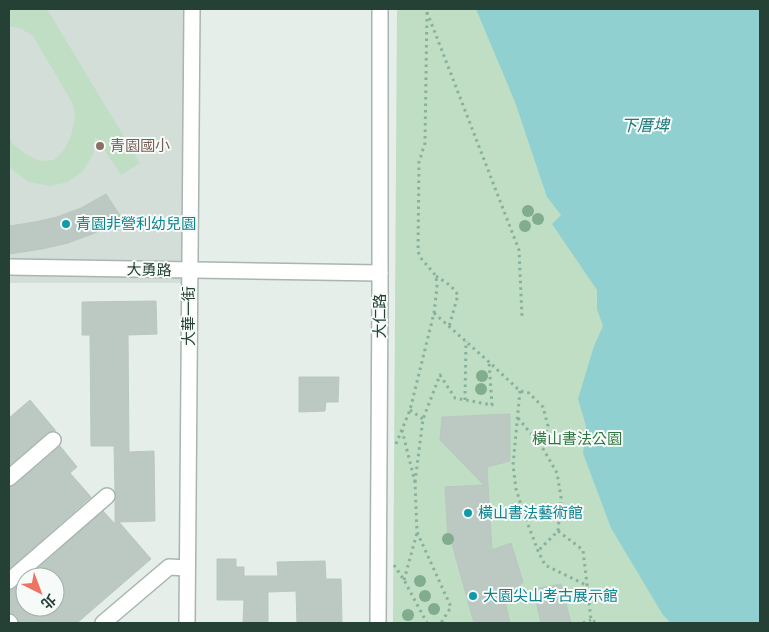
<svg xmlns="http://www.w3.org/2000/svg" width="769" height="632" font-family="'Titillium Web','Noto Sans TC',sans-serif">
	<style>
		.built { fill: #d4ded8 }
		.green { fill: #bfdec3 }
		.water { fill: #90d0d1 }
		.building { fill: #bbc9c2; stroke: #b8c8bf }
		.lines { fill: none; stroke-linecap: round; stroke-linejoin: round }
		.minor-casing { stroke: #a8b6af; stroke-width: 18 }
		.path { stroke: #87b19e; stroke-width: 3; stroke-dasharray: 2.5 4; stroke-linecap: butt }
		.minor { stroke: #fff; stroke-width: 15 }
		.tree { fill: #81ac8d }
		.education-dot { fill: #8d6e63; stroke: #f6faf8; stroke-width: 2 }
		.culture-dot { fill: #0f9aa8; stroke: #f6faf8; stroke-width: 2 }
		.labels { text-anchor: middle; stroke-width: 4; stroke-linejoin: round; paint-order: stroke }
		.education-label { font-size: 15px; fill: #785e54; stroke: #f6faf8; text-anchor: start }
		.culture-label { font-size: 15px; fill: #0d838f; stroke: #f6faf8; text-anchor: start }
		.street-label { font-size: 15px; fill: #254035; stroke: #f6faf8 }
		.park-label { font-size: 15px; fill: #307641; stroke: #f6faf8 }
		.water-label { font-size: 16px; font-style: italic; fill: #20787b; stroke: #f6faf8 }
	</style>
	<rect width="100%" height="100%" fill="#e5eee9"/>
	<!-- built -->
	<polygon class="built" points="9,9 193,9 188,283 9,283"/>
	<!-- green -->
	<g class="green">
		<polygon points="9,9 47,9 140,163 121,175 95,136 93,154 83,171 68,182 50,186 29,182 9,167 9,137 13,144 25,154 40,161 54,160 64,150 71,136 75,118 73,104 33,36 20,28 9,26"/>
		<polygon points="397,9 760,9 760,623 393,623"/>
	</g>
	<!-- water -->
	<polygon class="water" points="476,9 760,9 760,623 671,623 663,615 611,528 583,453 586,426 578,399 594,346 603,326 597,309 597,290 552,224 561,215 547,197 515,102"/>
	<!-- building -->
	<g class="building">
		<polygon points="106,194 121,217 95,233 68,243 42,249 9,254 9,226 35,222 57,217 81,208"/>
		<polygon points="156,301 157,334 128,335 129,452 154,451 155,521 119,522 151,559 77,623 19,623 19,620 16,615 9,613 9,590 15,588 25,580 25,607 55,607 55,577 28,577 103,511 115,524 115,501 116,495 115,491 114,446 91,446 90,335 82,335 82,302"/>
		<polygon points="299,377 339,377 338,402 326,402 325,411 299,412"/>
		<polygon points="30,400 56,431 52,431 47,433 9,466 9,418"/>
		<polygon points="510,414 510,461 487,467 492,550 511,543 523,582 505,601 510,623 474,623 451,540 448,539 445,487 484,485 440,440 442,417"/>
		<polygon points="60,446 77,467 70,473 91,497 9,569 9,487 15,485"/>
		<polygon points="217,559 236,559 236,567 244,567 244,576 278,576 277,562 325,561 326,579 341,579 342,623 297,623 296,591 268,592 268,623 243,623 244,600 217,600"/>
		<polygon points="561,584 571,623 541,623 533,589"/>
	</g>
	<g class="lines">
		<!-- minor casing -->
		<g class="minor-casing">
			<g id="minor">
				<polyline points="9,267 380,273"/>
				<polyline points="9,478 53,440"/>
				<polyline points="9,581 107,496"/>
				<polyline points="9,622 10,623"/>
				<polyline points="103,623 169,567 187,568"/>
				<polyline points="187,623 192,9"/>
				<polyline points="378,623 380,291 380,9"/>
			</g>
		</g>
		<!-- path -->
		<g class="path">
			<polyline points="427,12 519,250 522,317"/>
			<polyline points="436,276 451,286 458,295 449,327"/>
			<polyline points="434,313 489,362 520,391 529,393 543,407 548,426 542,447"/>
			<polyline points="520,391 513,465 516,489 523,511 538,551 545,565 588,586"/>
			<polyline points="465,400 466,341"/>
			<polyline points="410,410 423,419"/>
			<polyline points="518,418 542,447 557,473 561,497 558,531 538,551"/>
			<polyline points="402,430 415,482 417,532 451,607 441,623"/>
			<polyline points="396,444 410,410 434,313 437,287 436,276 420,257 418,251 419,162 425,143 427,10"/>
			<polyline points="415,482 423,419 440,375 455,398 492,405 489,362"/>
			<polyline points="558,531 583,550 591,620 597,623"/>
			<polyline points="394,565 404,580 427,623"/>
			<polyline points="404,580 417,533"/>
			<polyline points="583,623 591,620"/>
		</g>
		<!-- minor -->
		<use href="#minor" class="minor"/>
	</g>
	<!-- trees -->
	<g class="tree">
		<circle cx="528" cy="211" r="6"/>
		<circle cx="538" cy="219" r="6"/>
		<circle cx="525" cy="226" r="6"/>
		<circle cx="482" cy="376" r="6"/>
		<circle cx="481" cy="389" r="6"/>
		<circle cx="448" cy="539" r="6"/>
		<circle cx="420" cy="581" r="6"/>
		<circle cx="425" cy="596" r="6"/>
		<circle cx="434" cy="609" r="6"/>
		<circle cx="408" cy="615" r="6"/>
	</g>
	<!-- markers -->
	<circle class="education-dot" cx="100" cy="146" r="5"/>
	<g class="culture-dot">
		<circle cx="66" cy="224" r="5"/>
		<circle cx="468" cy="513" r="5"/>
		<circle cx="473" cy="596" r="5"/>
	</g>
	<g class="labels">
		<!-- education labels -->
		<g class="education-label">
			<text x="110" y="151">青園國小</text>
		</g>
		<!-- culture labels -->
		<g class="culture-label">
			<text x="76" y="229">青園非營利幼兒園</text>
			<text x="478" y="518">橫山書法藝術館</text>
			<text x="483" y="601">大園尖山考古展示館</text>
		</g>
		<!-- street labels -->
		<g class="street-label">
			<text transform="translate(149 270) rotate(1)" y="5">大勇路</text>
			<text transform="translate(189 316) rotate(-90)" y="5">大華一街</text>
			<text transform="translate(380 316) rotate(-90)" y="5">大仁路</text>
		</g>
		<!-- park labels -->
		<g class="park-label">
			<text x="577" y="444">橫山書法公園</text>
		</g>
		<!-- water labels -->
		<g class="water-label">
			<text x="645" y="131">下厝埤</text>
		</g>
	</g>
	<!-- border -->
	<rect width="769" height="632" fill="none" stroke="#254035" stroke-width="20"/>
	<!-- north arrow -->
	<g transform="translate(40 592) rotate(138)"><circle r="24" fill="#f6faf8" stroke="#a2b0aa"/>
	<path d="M0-4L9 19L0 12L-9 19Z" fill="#ee7363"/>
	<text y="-8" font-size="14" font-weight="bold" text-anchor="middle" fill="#254035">北</text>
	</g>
</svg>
